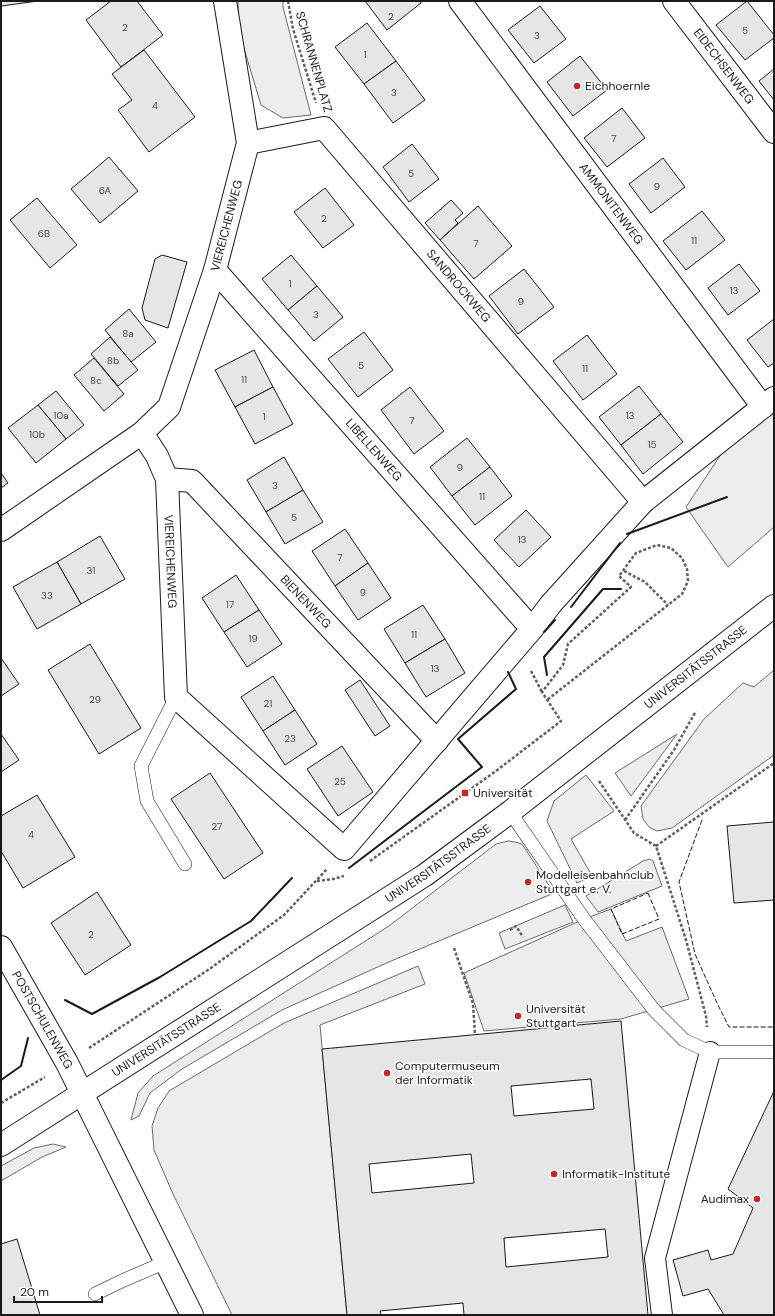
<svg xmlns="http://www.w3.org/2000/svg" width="775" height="1316" font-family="'DM Sans',sans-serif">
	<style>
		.built { fill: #ededed; stroke: #6a6a6a }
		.building { fill: #e6e6e6; stroke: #1a1a1a; fill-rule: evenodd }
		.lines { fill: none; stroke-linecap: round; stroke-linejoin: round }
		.service-casing { stroke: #1a1a1a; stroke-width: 14 }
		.pedestrian-casing { stroke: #1a1a1a; stroke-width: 22 }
		.minor-casing { stroke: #1a1a1a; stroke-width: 24 }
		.tertiary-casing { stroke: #1a1a1a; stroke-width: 24 }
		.path { stroke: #5f5f5f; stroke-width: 2.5; stroke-dasharray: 3 2; stroke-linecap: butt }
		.service { stroke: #fff; stroke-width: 13 }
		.pedestrian { stroke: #fff; stroke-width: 20 }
		.minor { stroke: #fff; stroke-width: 22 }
		.tertiary { stroke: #fff; stroke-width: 22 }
		.fence { stroke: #1a1a1a; stroke-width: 1; stroke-dasharray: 5 2; stroke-linecap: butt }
		.wall { stroke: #1a1a1a; stroke-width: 2 }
		.poi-dot { fill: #c62828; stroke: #fff; stroke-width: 1.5 }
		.labels { text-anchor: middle; stroke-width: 3; stroke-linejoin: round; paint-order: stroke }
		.number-label { font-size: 10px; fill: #4d4d4d }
		.street-label { font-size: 12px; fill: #1a1a1a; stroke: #fff }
		.poi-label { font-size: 12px; fill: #1a1a1a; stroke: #fff; text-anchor: start }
	</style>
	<rect width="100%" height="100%" fill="#fff"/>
	<!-- built -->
	<g class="built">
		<polygon points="238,1 283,1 283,7 311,115 283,118 261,105 239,32"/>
		<polygon points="774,408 774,527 728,567 686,507 727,445"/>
		<polygon points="774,670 774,755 672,828 657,831 649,827 643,819 641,806 704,719 743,683 754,687"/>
		<polygon points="677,734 631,796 615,773"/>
		<polygon points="586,775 614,811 571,839 592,876 577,883 547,821 554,801"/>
		<polygon points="508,841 515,842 522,844 554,893 391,961 282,1010 182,1069 150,1093 139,1116 131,1120 138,1093 153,1076 389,926 496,844"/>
		<polygon points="650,859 653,861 662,886 598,912 586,896 643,861"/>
		<polygon points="565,905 573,922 505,949 499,933"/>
		<polygon points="611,909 626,941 662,927 689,999 621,1019 484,1031 464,973 584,919"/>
		<polygon points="418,966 425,984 320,1025 347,1315 232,1315 173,1194 154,1150 152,1126 158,1108 169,1091 284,1023"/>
		<polygon points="53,1144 66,1147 42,1157 1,1181 1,1166 34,1148"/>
	</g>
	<!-- building -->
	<g class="building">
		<polygon points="1,1 38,1 1,6"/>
		<polygon points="111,1 137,1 163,35 121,67 86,20"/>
		<polygon points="365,1 420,1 421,3 387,30"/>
		<polygon points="747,1 774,35 774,38 745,60 716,25"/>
		<polygon points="540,6 566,39 534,63 508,30"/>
		<polygon points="367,23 396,61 364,84 335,47"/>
		<polygon points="144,50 195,117 149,152 118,110 132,100 112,74"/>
		<polygon points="580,56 607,90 573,116 547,82"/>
		<polygon points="396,61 425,100 393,123 364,84"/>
		<polygon points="774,69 774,100 759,81"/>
		<polygon points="622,108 645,138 607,167 584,138"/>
		<polygon points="412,144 439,179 409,202 383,167"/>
		<polygon points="109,157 138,191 100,223 71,189"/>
		<polygon points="663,158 685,187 651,213 629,184"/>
		<polygon points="325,188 354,225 323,248 294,212"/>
		<polygon points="37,198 77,245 50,268 10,220"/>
		<polygon points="451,200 463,213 455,220 458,223 440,240 425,223"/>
		<polygon points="478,206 512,246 474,279 440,240"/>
		<polygon points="702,211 725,240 686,270 663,241"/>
		<polygon points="162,255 187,262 168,328 145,320 142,308 155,259"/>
		<polygon points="291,255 317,286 288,310 262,279"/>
		<polygon points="739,264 760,291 728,315 708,288"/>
		<polygon points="524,269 554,307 518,334 489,296"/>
		<polygon points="317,286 343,317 314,341 288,310"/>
		<polygon points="129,309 156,342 131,362 105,330"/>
		<polygon points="774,319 774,363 768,367 747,340"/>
		<polygon points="364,332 393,370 358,397 328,359"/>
		<polygon points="587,335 617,374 583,400 553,361"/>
		<polygon points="110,337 138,370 118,386 91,354"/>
		<polygon points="254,350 273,387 235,407 215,370"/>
		<polygon points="94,358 124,394 104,411 74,375"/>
		<polygon points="639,386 661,414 621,445 599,417"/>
		<polygon points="273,387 293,424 255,444 235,407"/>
		<polygon points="410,387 444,431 414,454 381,410"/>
		<polygon points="56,391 84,425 66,439 38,405"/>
		<polygon points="38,405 66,439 36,463 8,428"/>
		<polygon points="661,414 683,442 643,474 621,445"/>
		<polygon points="467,438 490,467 452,496 430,467"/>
		<polygon points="284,457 303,490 266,512 247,480"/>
		<polygon points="490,467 512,496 475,525 452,496"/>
		<polygon points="1,473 8,483 1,488"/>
		<polygon points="303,490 323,522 285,544 266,512"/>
		<polygon points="526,510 551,537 519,567 494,540"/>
		<polygon points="345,529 368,563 335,586 312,551"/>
		<polygon points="100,536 125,579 81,604 57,562"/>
		<polygon points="57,562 81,604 37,629 13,587"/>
		<polygon points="368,563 391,598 358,620 335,586"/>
		<polygon points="236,575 259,610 224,632 202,598"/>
		<polygon points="423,605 445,639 405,663 384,629"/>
		<polygon points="259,610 282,644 247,667 224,632"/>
		<polygon points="445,639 465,673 426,697 405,663"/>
		<polygon points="90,644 141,728 99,754 48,670"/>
		<polygon points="1,658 19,684 1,696"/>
		<polygon points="273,676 295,710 263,731 241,697"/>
		<polygon points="360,680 390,726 375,736 345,690"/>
		<polygon points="295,710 317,744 285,765 263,731"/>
		<polygon points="1,734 19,760 1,772"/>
		<polygon points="342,746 373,792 338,816 307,769"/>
		<polygon points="210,773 263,853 224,879 171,799"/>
		<polygon points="37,795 75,857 23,888 1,851 1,816"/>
		<polygon points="774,822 774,900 734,903 727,826"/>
		<polygon points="97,892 131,945 85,975 51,923"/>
		<path d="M621,1021L648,1315H464L463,1303L380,1311L381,1315H347L322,1049ZM591,1079L594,1109L514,1116L511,1086ZM471,1154L474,1183L372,1193L369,1164ZM605,1229L608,1257L506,1267L504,1238Z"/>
		<polygon points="774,1091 774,1315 724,1315 708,1289 683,1296 673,1260 708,1250 711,1260 733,1254 753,1208 728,1189"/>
		<polygon points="17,1239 40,1315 1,1315 1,1244"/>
	</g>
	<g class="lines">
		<!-- service casing -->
		<g class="service-casing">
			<g id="service">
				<polyline points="176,697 141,766 147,801 185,864"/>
				<polyline points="510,812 584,919 654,1010 684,1040 710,1052 774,1052"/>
				<polyline points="95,1294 124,1280 166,1262"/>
			</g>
		</g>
		<!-- pedestrian casing -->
		<g class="pedestrian-casing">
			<polyline id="pedestrian" points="662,1315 655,1258 710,1052"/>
		</g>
		<!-- minor casing -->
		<g class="minor-casing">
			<g id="minor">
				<path id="s1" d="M460,1L763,407"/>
				<path id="s2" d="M674,1L774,132"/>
				<path id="s3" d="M248,143L324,128L643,502"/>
				<path id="s4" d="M215,270L532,629"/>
				<path id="s5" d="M142,433L157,456L167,479L176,697L344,849L532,629L551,604L643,502L774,398"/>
				<path id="s6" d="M167,479L192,481L437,741"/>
				<path id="s7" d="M1,530L142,433L169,407L215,270L248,143L225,1"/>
				<path id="s8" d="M1,947L67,1063L192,1315"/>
			</g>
		</g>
		<!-- tertiary casing -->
		<g class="tertiary-casing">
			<g id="tertiary">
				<path id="s9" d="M1,1145L425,875L510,812L774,606"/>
			</g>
		</g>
		<!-- path -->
		<g class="path">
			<polyline points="288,1 293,29 316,103"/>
			<polyline points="624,571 645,582 668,605"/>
			<polyline points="531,671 542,692"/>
			<polyline points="599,781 634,833 656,846 686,940 706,1016 707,1027"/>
			<polyline points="625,820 674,750 696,711"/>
			<polyline points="656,846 774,763"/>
			<polyline points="370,861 496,771 561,721 542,692 563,665 568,644 631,587 619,576 636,553 657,545 671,548 682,558 687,569 688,581 682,594 547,700"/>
			<polyline points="317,881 333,879 344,876"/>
			<polyline points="510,930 516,926 523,937"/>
			<polyline points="454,948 473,1004 475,1034"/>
			<polyline points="89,1048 208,970 284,915 327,869"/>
			<polyline points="1,1103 45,1077"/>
		</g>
		<!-- service -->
		<use href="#service" class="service"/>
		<!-- pedestrian -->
		<use href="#pedestrian" class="pedestrian"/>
		<!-- minor -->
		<use href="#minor" class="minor"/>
		<!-- tertiary -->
		<use href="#tertiary" class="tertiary"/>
		<!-- fence -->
		<g class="fence">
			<polyline points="702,820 679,882 695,954 717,1003 729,1027 774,1027"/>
			<polygon points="648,893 659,919 622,934 611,909"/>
		</g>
		<!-- wall -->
		<g class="wall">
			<polyline points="627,534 727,497"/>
			<polyline points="571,607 620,543"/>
			<polyline points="544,632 555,620"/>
			<polyline points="547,675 544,657 603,589 621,589"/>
			<polyline points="349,868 482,767 458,739 516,689 508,672"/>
			<polyline points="65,1000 92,1014 160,977 251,921 292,878"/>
			<polyline points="1,1080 21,1066 28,1038"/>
		</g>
	</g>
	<!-- markers -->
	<g class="poi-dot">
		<circle cx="577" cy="86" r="4"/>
		<rect x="461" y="789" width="8" height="8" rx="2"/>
		<circle cx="528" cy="882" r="4"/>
		<circle cx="518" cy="1016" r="4"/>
		<circle cx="387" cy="1073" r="4"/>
		<circle cx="554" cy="1174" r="4"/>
		<circle cx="757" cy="1199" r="4"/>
	</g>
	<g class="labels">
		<!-- number labels -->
		<g class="number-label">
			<text x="391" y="20">2</text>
			<text x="125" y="31">2</text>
			<text x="745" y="34">5</text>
			<text x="537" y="39">3</text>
			<text x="365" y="58">1</text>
			<text x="394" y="96">3</text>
			<text x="155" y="109">4</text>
			<text x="614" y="142">7</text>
			<text x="411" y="177">5</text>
			<text x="657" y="190">9</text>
			<text x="105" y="194">6A</text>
			<text x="324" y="222">2</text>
			<text x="44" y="237">6B</text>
			<text x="694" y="244">11</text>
			<text x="476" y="247">7</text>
			<text x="290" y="287">1</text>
			<text x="734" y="294">13</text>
			<text x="521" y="305">9</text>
			<text x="316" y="318">3</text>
			<text x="128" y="337">8a</text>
			<text x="113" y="364">8b</text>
			<text x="361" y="369">5</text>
			<text x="585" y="372">11</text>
			<text x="244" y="383">11</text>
			<text x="96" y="384">8c</text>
			<text x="61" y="419">10a</text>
			<text x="630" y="419">13</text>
			<text x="264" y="420">1</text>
			<text x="412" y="424">7</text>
			<text x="37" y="438">10b</text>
			<text x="652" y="448">15</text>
			<text x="460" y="471">9</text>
			<text x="275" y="489">3</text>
			<text x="482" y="500">11</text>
			<text x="294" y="521">5</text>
			<text x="522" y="543">13</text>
			<text x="340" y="561">7</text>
			<text x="91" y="574">31</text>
			<text x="363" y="596">9</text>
			<text x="47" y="599">33</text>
			<text x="230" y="608">17</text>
			<text x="414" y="638">11</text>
			<text x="253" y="642">19</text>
			<text x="435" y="672">13</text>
			<text x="95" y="703">29</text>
			<text x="268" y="707">21</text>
			<text x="290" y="742">23</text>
			<text x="340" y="785">25</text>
			<text x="217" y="830">27</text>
			<text x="31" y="838">4</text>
			<text x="91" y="938">2</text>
		</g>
		<!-- street labels -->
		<g class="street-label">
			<text transform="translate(314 62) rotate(74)" y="4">SCHRANNENPLATZ</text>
			<text dy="4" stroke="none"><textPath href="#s2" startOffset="82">EIDECHSENWEG</textPath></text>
			<text dy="4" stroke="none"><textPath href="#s1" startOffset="253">AMMONITENWEG</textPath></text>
			<text dy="4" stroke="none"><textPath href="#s7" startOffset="399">VIEREICHENWEG</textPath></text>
			<text dy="4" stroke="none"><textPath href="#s3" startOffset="285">SANDROCKWEG</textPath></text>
			<text dy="4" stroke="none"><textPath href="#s4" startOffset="240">LIBELLENWEG</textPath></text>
			<text dy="4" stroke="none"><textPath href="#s5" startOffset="135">VIEREICHENWEG</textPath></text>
			<text dy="4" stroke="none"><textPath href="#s6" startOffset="191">BIENENWEG</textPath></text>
			<text dy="4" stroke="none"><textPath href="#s9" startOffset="844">UNIVERSITÄTSSTRASSE</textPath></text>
			<text dy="4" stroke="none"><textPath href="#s9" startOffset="520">UNIVERSITÄTSSTRASSE</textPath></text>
			<text dy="4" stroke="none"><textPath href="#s8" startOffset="84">POSTSCHULENWEG</textPath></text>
			<text dy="4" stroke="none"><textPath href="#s9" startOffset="196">UNIVERSITÄTSSTRASSE</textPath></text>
		</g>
		<!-- poi labels -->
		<g class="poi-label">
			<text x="585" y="90">Eichhoernle</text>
			<text x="473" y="797">Universität</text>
			<text x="536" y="879">Modelleisenbahnclub<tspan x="536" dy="14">Stuttgart e. V.</tspan></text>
			<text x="526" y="1013">Universität<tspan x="526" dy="14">Stuttgart</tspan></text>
			<text x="395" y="1070">Computermuseum<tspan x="395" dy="14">der Informatik</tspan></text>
			<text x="562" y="1178">Informatik-Institute</text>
			<text x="749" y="1203" text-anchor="end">Audimax</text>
		</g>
	</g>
	<!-- border -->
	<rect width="775" height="1316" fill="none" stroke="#1a1a1a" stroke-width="4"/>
	<!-- scale -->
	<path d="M14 1296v6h88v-6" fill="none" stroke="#1a1a1a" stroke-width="2"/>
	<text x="20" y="1296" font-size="12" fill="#1a1a1a" stroke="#ffffff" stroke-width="3" paint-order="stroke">20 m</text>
</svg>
